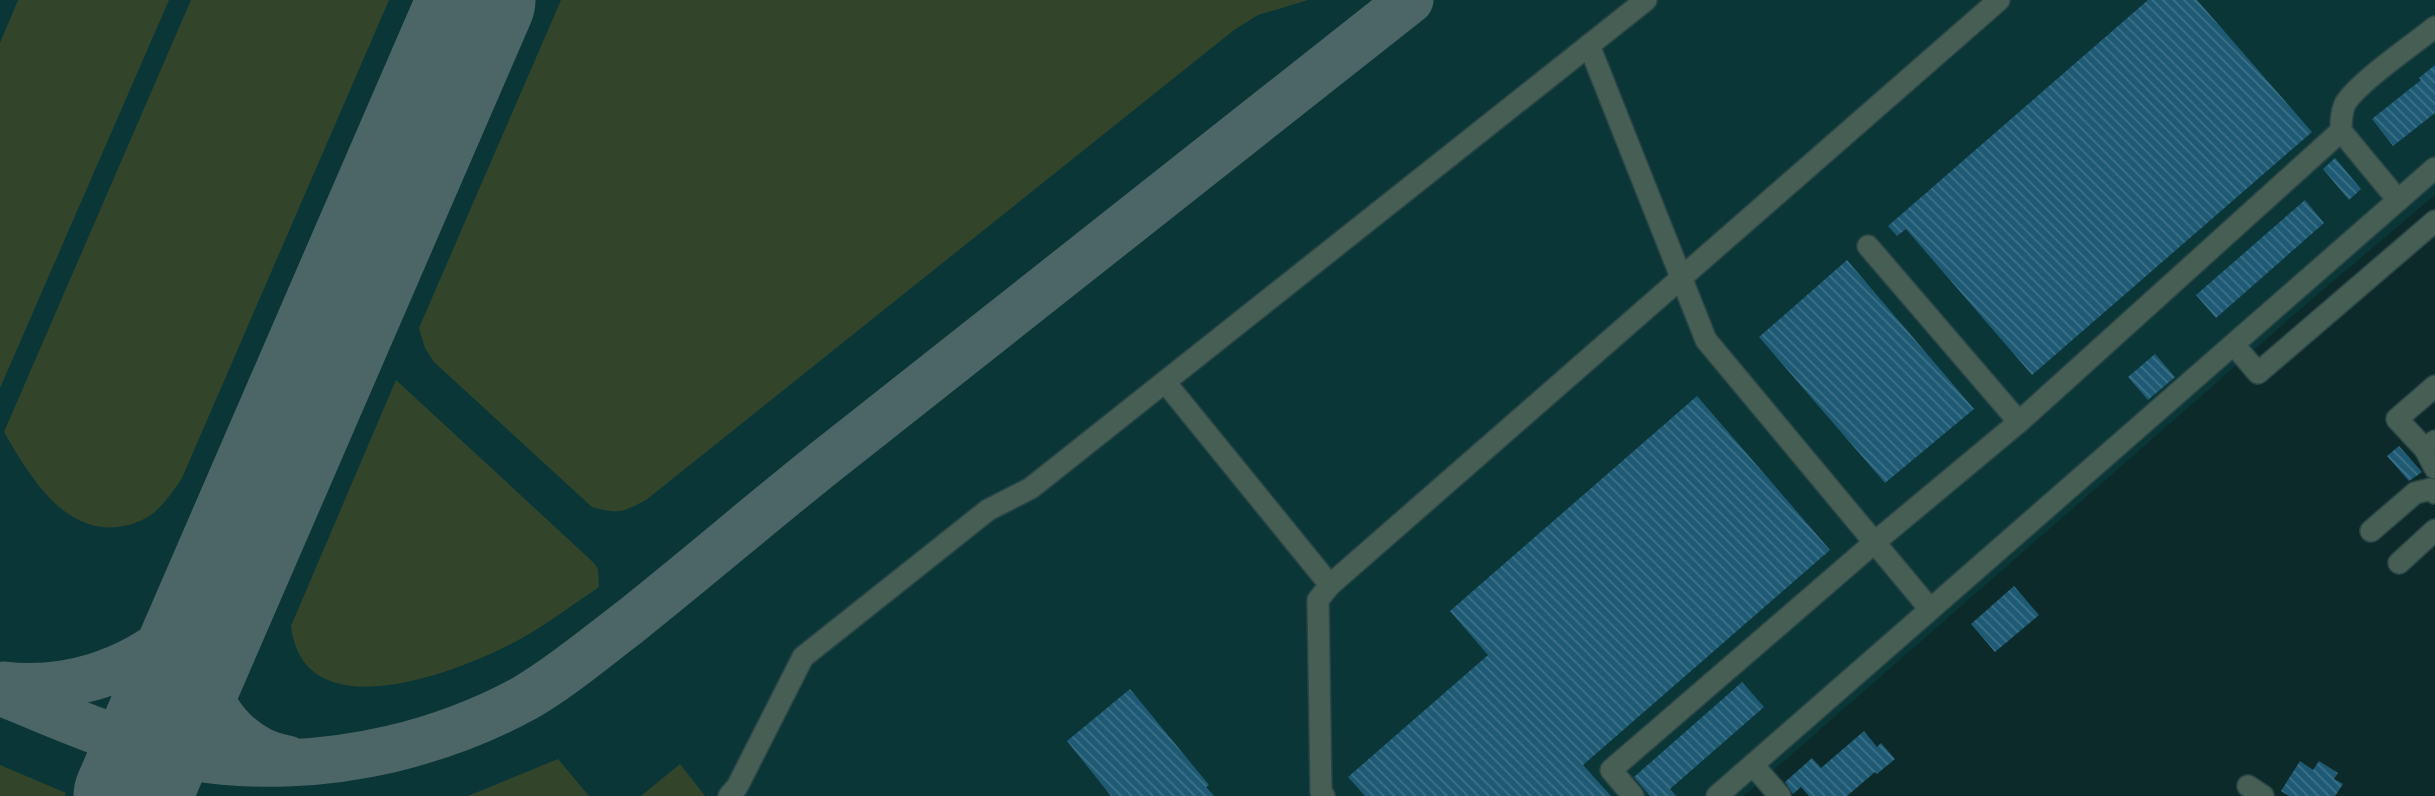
<svg xmlns="http://www.w3.org/2000/svg" width="2435" height="796" font-family="'Times New Roman',serif">
	<style>
		.built { fill: #0b3638 }
		.green { fill: #32452b }
		.lines { fill: none; stroke-linecap: round; stroke-linejoin: round }
		.taxiway { stroke: #4c6566; stroke-width: 47 }
		.runway { stroke: #4c6566; stroke-width: 117 }
		.building { fill: url(#building-back-hatch) }
		.minor-casing { stroke: #2a4546; stroke-width: 24 }
		.minor { stroke: #465e54; stroke-width: 21 }
	</style>
	<defs>
		<pattern id="building-back-hatch" width="6" height="6" patternUnits="userSpaceOnUse" patternTransform="scale(1.75)"><rect width="6" height="6" fill="#1e5a74"/><path d="M-1 5l2 2M0 0l6 6M5-1l2 2" fill="none" stroke="#3e7288"/></pattern>
	</defs>
	<rect width="100%" height="100%" fill="#0d2a2b"/>
	<!-- built -->
	<polygon class="built" points="0,0 2435,0 2435,195 2311,300 1744,796 0,796"/>
	<!-- green -->
	<g class="green">
		<polygon points="18,0 169,0 0,388 0,43"/>
		<path d="M191,0H389L182,478C175,488 168,499 159,508C147,520 133,525 117,527C62,533 28,473 4,432Z"/>
		<path d="M561,0H1308L1258,15L1234,30L646,500C621,513 619,514 592,507L434,362L425,348L419,328Z"/>
		<path d="M396,380L594,563L598,569L599,587C571,606 543,627 513,643C456,673 303,732 291,626Z"/>
		<polygon points="558,759 589,796 468,796"/>
		<polygon points="680,764 705,796 641,796"/>
		<polygon points="0,765 66,793 65,796 0,796"/>
	</g>
	<g class="lines">
		<!-- taxiway -->
		<g class="taxiway">
			<path d="M207,621C205,639 202,657 205,675C210,716 247,753 287,759"/>
			<path d="M4,685C65,692 128,673 175,633C198,614 215,586 233,562"/>
			<path d="M0,692C61,716 125,747 191,757C256,768 327,764 391,749C437,738 483,721 525,698C561,677 594,649 627,624C695,570 761,513 829,459C1023,306 1216,153 1410,0"/>
		</g>
		<!-- runway -->
		<polyline class="runway" points="132,796 477,0"/>
	</g>
	<!-- building -->
	<g class="building">
		<polygon points="2148,0 2197,0 2312,132 2032,375 1906,229 1897,236 1888,226"/>
		<polygon points="2435,65 2435,113 2393,146 2372,119 2421,80 2419,78"/>
		<polygon points="2335,158 2361,189 2349,200 2323,169"/>
		<polygon points="2305,200 2324,223 2216,318 2196,295"/>
		<polygon points="1847,260 1974,409 1885,483 1759,337"/>
		<polygon points="2155,354 2175,377 2148,400 2128,377"/>
		<polygon points="1697,396 1830,550 1583,765 1611,796 1365,796 1348,777 1488,655 1450,611"/>
		<polygon points="2399,446 2422,472 2409,481 2387,456"/>
		<polygon points="2014,586 2039,615 1995,652 1971,624"/>
		<polygon points="1742,682 1764,707 1670,789 1676,796 1650,796 1634,777"/>
		<polygon points="1130,689 1209,785 1206,787 1214,796 1111,796 1067,741"/>
		<polygon points="1864,731 1877,747 1881,743 1895,759 1877,774 1875,772 1847,796 1809,796 1801,787 1793,794 1785,782 1812,758 1821,768"/>
		<polygon points="2300,761 2313,770 2319,761 2338,773 2334,779 2343,784 2335,796 2289,796 2281,791"/>
	</g>
	<g class="lines">
		<!-- minor casing -->
		<g class="minor-casing">
			<g id="minor">
				<polyline points="1589,45 1706,340 1930,609"/>
				<path d="M2398,200L2341,131C2341,121 2341,113 2345,104C2357,83 2414,44 2435,27"/>
				<polyline points="1868,246 2019,422 2341,131"/>
				<polyline points="2234,345 2258,373 2435,221"/>
				<polyline points="1165,382 1330,585"/>
				<polyline points="2435,441 2425,449 2435,468"/>
				<polyline points="2425,449 2397,419 2435,386"/>
				<polyline points="2371,531 2415,493 2431,489 2435,493"/>
				<polyline points="2399,563 2435,530"/>
				<polyline points="1753,765 1780,796"/>
				<polyline points="2248,786 2263,796"/>
				<polyline points="729,796 737,787 803,657 988,510 1031,488 1646,0"/>
				<polyline points="1324,796 1321,792 1318,600 1330,585 1999,0"/>
				<polyline points="1633,796 1611,770 1875,542 2019,422"/>
				<polyline points="1717,796 2435,168"/>
			</g>
		</g>
		<!-- minor -->
		<use href="#minor" class="minor"/>
	</g>
</svg>
